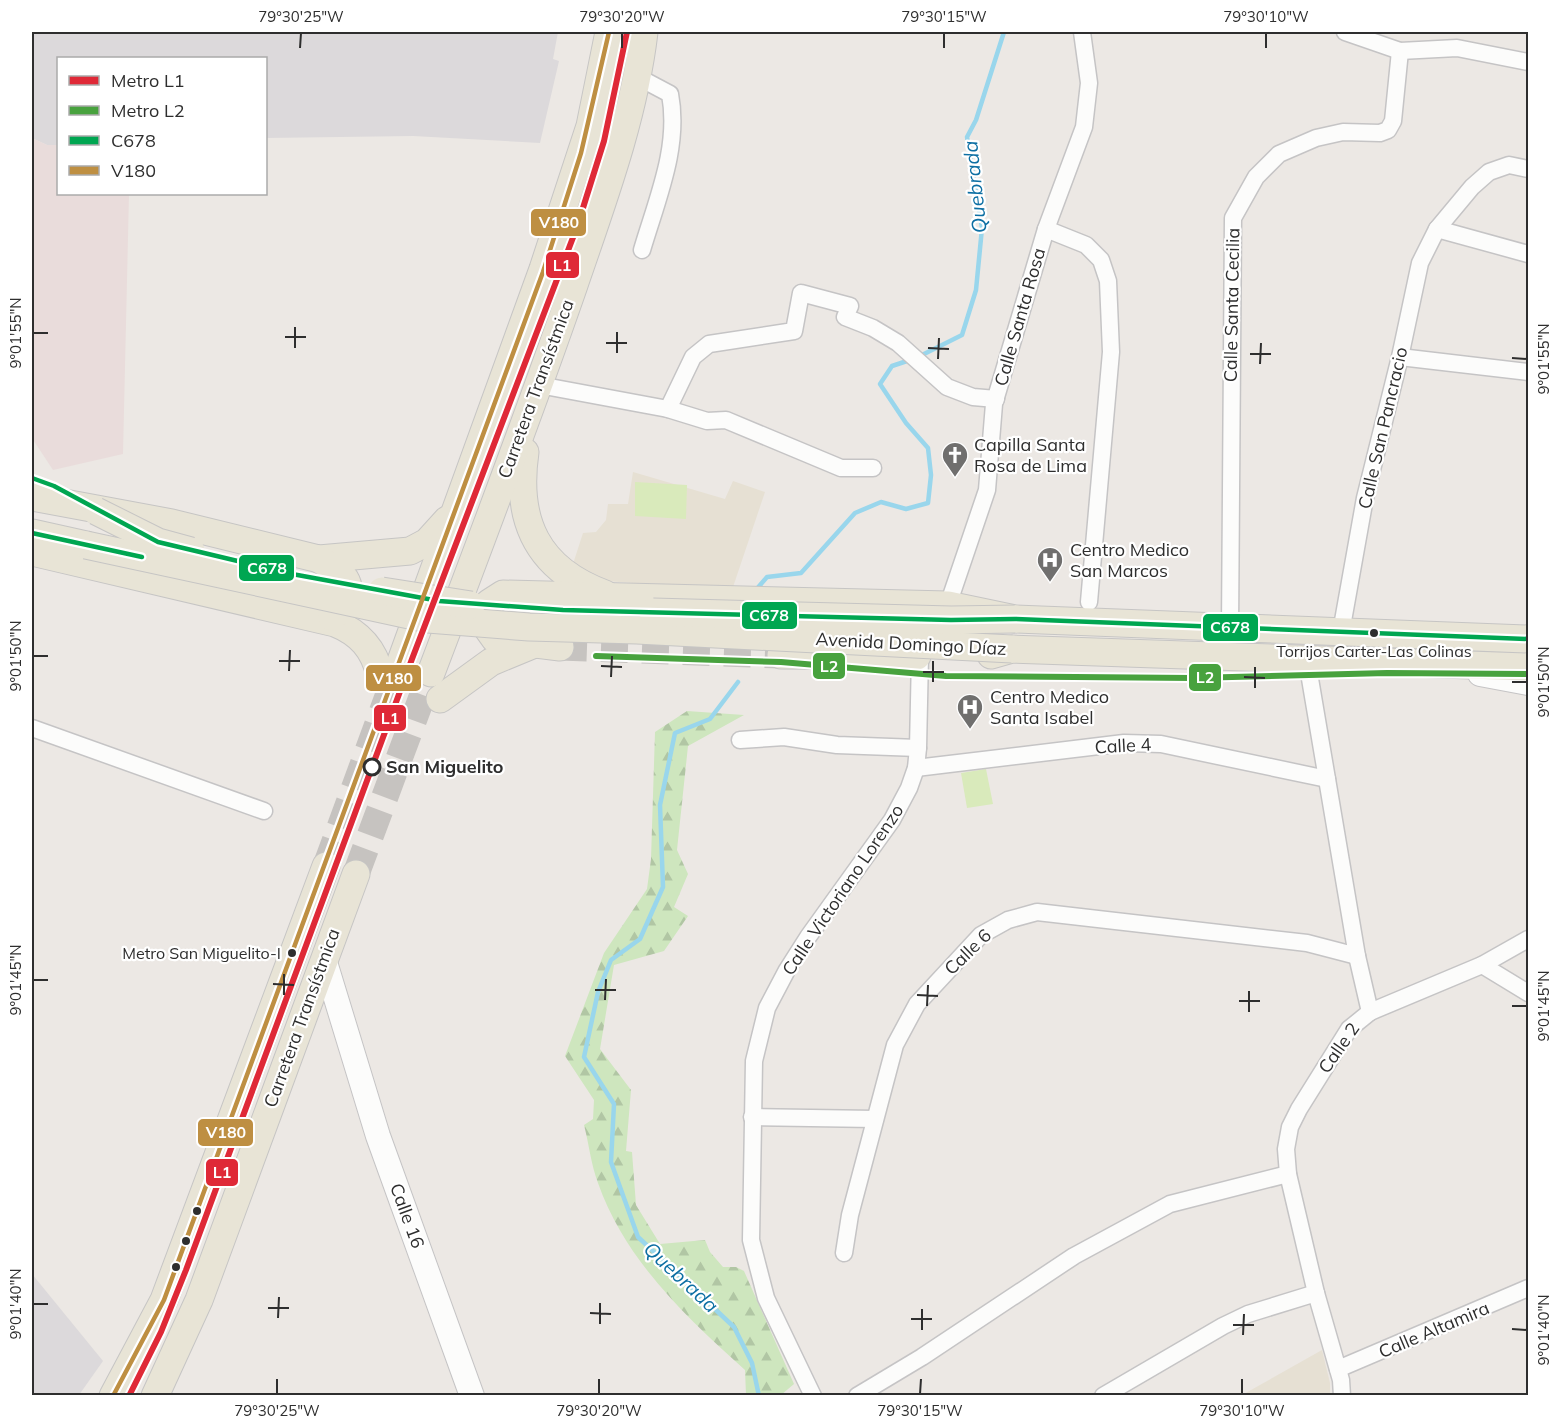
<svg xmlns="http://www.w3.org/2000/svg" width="1560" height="1427" font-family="Mulish,sans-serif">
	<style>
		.industrial { fill: #dcd9db }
		.education { fill: #e6e0d3 }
		.medical { fill: #e9dcdb }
		.forest { fill: url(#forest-firs) }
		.pitch { fill: #d9eabb }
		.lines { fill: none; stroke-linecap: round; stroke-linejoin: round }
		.stream { stroke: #99d6ec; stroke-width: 4.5 }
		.primary-tunnel { stroke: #c6c3c0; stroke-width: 27; stroke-dasharray: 27 14; stroke-linecap: butt }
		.minor-casing { stroke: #c5c4c5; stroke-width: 19 }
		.secondary-casing { stroke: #c5c4c5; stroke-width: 26 }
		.primary-casing { stroke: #c6c5c4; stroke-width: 29 }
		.minor { stroke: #fcfcfb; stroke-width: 16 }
		.secondary { stroke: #fcfcfb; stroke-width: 24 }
		.primary { stroke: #e8e4d6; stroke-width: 27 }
		.primary-bridge-casing { stroke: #c6c5c4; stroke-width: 29; stroke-linecap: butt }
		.primary-bridge { stroke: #e8e4d6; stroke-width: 27 }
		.bus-1-casing { stroke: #fff; stroke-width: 9 }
		.bus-2-casing { stroke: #fff; stroke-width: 9 }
		.bus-1 { stroke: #00a651; stroke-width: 4.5 }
		.bus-2 { stroke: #be8f42; stroke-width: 4.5 }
		.metro-1-casing { stroke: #fff; stroke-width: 10 }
		.metro-2-casing { stroke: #fff; stroke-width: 10 }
		.metro-1 { stroke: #df2937; stroke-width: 6 }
		.metro-2 { stroke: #48a23e; stroke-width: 6 }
		.ticks { fill: none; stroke: #2e2e2e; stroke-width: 2 }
		.bus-dot { fill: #2e2e2e; stroke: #fff; stroke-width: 2 }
		.stop-dot { fill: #fff; stroke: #2e2e2e; stroke-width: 3 }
		.labels { text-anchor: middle; stroke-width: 4.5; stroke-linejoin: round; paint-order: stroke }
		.bus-label { font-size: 16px; fill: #2e2e2e; stroke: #fff }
		.street-label { font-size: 18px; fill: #2e2e2e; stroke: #fff }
		.poi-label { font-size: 18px; fill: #2e2e2e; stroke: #fff; text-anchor: start }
		.stop-label { font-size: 18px; font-weight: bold; fill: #2e2e2e; stroke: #fff; text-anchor: start }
		.water-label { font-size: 20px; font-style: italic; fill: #0d6fa3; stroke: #fff }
		.line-badge { stroke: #fff; stroke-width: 2 }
		.badge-label { font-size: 16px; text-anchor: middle; font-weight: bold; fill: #fff }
		.neatline { fill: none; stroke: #2e2e2e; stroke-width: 2 }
		.ticks-label { font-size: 15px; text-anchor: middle; fill: #2e2e2e }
	</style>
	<defs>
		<pattern id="forest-firs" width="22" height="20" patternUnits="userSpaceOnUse" patternTransform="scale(1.5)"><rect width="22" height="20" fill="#cee6be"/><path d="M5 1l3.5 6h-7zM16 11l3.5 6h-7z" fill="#b1c6a4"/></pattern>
	</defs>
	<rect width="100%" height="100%" fill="#ece8e4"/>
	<!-- industrial -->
	<g class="industrial">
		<polygon points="32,32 558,32 553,59 559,61 540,143 413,136 266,138 266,58 58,58 58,145 47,145 32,138"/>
		<polygon points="32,1274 103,1361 79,1395 32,1395"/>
	</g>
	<!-- education -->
	<g class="education">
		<polygon points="633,472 725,499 733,481 765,492 732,590 591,580 572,567 583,533 596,532 606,520 608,504 628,504"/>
		<polygon points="1322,1350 1330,1383 1330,1395 1242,1395"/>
	</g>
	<!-- medical -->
	<polygon class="medical" points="32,138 47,145 58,145 58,194 129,194 123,454 53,470 32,438"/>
	<!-- forest -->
	<path class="forest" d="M687,711L744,715L688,746L677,850L688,874L674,907L688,916L664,951L614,965L600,1049L631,1090L626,1151L632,1152L636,1205L660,1244L705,1240L710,1252L723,1267H736L744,1271L794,1384L781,1395H746L745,1370C686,1317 625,1260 598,1183C591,1165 589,1144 584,1125L593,1119L594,1100L565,1056L604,953L647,889L651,859L655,732Z"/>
	<!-- pitch -->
	<g class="pitch">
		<polygon points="635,482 687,485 686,519 635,516"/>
		<polygon points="986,769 993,804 967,808 961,773"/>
	</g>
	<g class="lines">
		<!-- stream -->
		<g class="stream">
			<polyline points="920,356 962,335 976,290 982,228 967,137 976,120 1004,32"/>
			<polyline points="755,591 767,577 801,573 855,513 881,502 906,509 928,503 931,475 928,448 906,423 880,384 892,366 910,360"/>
			<polyline points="738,682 710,719 675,733 660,805 663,887 640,939 611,960 598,992 584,1057 614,1104 611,1162 638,1237 734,1327 752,1363 759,1396"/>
		</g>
		<!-- primary-tunnel -->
		<g class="primary-tunnel">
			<polyline points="560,647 781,655"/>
			<polyline points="326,866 401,661"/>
			<polyline points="356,874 431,673"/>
		</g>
		<!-- minor casing -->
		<g class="minor-casing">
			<g id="minor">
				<polyline points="1345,32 1400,51 1457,48 1528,62"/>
				<path d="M636,76L670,94C680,147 657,199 642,250"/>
				<polyline points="1046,229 1086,245 1101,260 1108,281 1111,352 1089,602"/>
				<polyline points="1437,229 1528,254"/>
				<polyline points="1400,357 1528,372"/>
				<polyline points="539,385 668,409 707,421 726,420 841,468 873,468"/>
				<polyline points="668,409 693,357 709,344 794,331 801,293 850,306 845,317 873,328 898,343 947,387 973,397 996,399"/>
				<polyline points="948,605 987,490 994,404 1046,229 1084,127 1089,83 1082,32"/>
				<polyline points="1230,629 1233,218 1256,177 1279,154 1316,138 1343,132 1380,133 1388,130 1393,121 1400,51"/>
				<polyline points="1341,632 1365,498 1400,357 1420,263 1437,229 1472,187 1489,172 1509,165 1528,169"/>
				<polyline points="1307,661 1357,956 1370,1012 1349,1029 1299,1109 1290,1127 1286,1149 1288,1174 1316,1293 1341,1380 1342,1396"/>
				<polyline points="32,728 264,811"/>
				<polyline points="740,740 784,737 837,745 918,748"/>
				<polyline points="916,768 1124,743 1161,744 1327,779"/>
				<polyline points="1482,965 1528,993"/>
				<polyline points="1370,1012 1482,965 1528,939"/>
				<polyline points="752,1117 875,1119"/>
				<polyline points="844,1253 850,1215 895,1045 917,1004 981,935 1008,920 1037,912 1307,943 1357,956"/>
				<polyline points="1338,1369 1528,1288"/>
				<polyline points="813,1396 766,1298 751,1240 754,1061 767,1008 787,970 808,937 892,820 909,788 916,768 918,748 920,656"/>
				<polyline points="857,1396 922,1357 1074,1256 1170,1204 1288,1174"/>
				<polyline points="1103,1396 1223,1326 1248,1314 1316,1293"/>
			</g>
		</g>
		<!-- secondary casing -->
		<g class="secondary-casing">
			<g id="secondary">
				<polyline points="1480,674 1528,683"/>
				<polyline points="324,959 378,1136 472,1396"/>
			</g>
		</g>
		<!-- primary casing -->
		<g class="primary-casing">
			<g id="primary">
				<path d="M525,452C515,521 537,569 605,594"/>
				<polyline points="32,497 172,523 319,559 410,551 427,542 447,520"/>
				<polyline points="32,533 86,545"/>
				<path d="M32,552L335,623C360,633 374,649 380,675"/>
				<path d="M319,559C326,564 337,569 343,576C354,590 346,608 332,617"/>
				<polyline points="560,647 495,639 485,625 489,603 503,594 948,605 1015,619 1528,639"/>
				<polyline points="781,655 917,656"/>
				<polyline points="991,655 1012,649 1528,667"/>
				<polyline points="401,661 543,269 590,126 609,32"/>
				<path d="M431,673C480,544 529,415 574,285C602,203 634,118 644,32"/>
				<polyline points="440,699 491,662 532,645"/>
				<polyline points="113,1396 164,1300 326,866"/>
				<polyline points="155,1396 199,1300 356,874"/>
			</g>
		</g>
		<!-- minor -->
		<use href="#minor" class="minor"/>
		<!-- secondary -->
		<use href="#secondary" class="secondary"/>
		<!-- primary -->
		<use href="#primary" class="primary"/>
		<!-- primary-bridge casing -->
		<g class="primary-bridge-casing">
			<g id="primary-bridge">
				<polyline points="96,511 158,542 191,551"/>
				<polyline points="86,545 428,619 529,627 637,630 1012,649"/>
				<polyline points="382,591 471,605"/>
				<polyline points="653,612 951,620 1015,619"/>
			</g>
		</g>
		<!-- primary-bridge -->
		<use href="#primary-bridge" class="primary-bridge"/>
		<!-- bus-1 casing -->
		<g class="bus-1-casing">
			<g id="bus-1">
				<polyline points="32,478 54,486 158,542 292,574 439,601 563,610 951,620 1015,619 1528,639"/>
				<polyline points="32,533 142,557"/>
			</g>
		</g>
		<!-- bus-2 casing -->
		<g class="bus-2-casing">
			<polyline id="bus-2" points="113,1396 164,1300 543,272 581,153 609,32"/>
		</g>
		<!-- bus-1 -->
		<use href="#bus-1" class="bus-1"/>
		<!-- bus-2 -->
		<use href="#bus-2" class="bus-2"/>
		<!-- metro-1 casing -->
		<g class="metro-1-casing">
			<polyline id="metro-1" points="129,1396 161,1332 186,1270 412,659 577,227 604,141 627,32"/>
		</g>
		<!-- metro-2 casing -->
		<g class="metro-2-casing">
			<polyline id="metro-2" points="596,656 781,662 946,676 1192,678 1387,673 1528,674"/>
		</g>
		<!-- metro-1 -->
		<use href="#metro-1" class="metro-1"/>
		<!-- metro-2 -->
		<use href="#metro-2" class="metro-2"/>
	</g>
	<!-- ticks -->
	<path class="ticks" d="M300,48L301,33M622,48V33M944,48V33M1266,48V33M33,333H48M285,337H306M606,343H627M295,348V327M928,348L949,349M617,353V332M1250,354H1271M1512,358L1527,359M938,359L939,338M1260,364L1261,343M33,656H48M279,661H300M601,666L622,667M289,671L290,650M923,672H944M611,677L612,656M1244,677L1265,678M933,682V661M1512,682H1527M1255,688V667M33,980H48M273,984L294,985M595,990H616M284,995V974M917,995L938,996M605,1000L606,979M1239,1001H1260M927,1006L928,985M1512,1006H1527M1249,1012V991M33,1304H48M268,1308H289M590,1313L611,1314M278,1318L279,1297M911,1319H932M600,1324V1303M1233,1325H1254M1512,1329L1527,1330M922,1330V1309M1243,1335L1244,1314M277,1394V1379M599,1394V1379M920,1394L921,1379M1242,1394V1379"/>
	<!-- icons -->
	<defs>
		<g id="church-pin" transform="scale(1.35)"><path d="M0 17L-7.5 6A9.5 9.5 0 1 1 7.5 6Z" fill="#706f6e" stroke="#fff"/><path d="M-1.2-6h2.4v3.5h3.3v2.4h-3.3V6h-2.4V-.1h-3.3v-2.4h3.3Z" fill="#fff"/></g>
		<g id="hospital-pin" transform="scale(1.35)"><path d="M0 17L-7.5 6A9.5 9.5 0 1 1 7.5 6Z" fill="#706f6e" stroke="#fff"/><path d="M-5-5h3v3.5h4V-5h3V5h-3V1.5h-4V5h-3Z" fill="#fff"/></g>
	</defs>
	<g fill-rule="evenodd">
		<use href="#church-pin" x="955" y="455"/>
		<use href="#hospital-pin" x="1050" y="560"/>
		<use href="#hospital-pin" x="970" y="707"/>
	</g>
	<!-- markers -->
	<g class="bus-dot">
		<circle cx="1374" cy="633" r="5"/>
		<circle cx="292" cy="953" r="5"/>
		<circle cx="197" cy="1211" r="5"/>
		<circle cx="186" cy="1241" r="5"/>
		<circle cx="176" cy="1267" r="5"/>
	</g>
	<circle class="stop-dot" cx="372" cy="767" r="8"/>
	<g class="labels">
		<!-- bus labels -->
		<g class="bus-label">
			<text x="1374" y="657">Torrijos Carter-Las Colinas</text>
			<text x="281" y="959" text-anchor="end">Metro San Miguelito-I</text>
		</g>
		<!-- street labels -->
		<g class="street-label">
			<text transform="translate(1232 305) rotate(-89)" y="6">Calle Santa Cecilia</text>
			<text transform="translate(1020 317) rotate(-74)" y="6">Calle Santa Rosa</text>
			<text transform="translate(536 389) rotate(-70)" y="6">Carretera Transístmica</text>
			<text transform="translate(1383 428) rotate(-77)" y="6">Calle San Pancracio</text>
			<text transform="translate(911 644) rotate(3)" y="6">Avenida Domingo Díaz</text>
			<text transform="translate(1123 746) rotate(-3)" y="6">Calle 4</text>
			<text transform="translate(843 890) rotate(-56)" y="6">Calle Victoriano Lorenzo</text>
			<text transform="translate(968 952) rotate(-44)" y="6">Calle 6</text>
			<text transform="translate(302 1018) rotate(-70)" y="6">Carretera Transístmica</text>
			<text transform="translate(1339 1048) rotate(-55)" y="6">Calle 2</text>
			<text transform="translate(407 1216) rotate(70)" y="6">Calle 16</text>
			<text transform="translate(1434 1330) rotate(-23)" y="6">Calle Altamira</text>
		</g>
		<!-- poi labels -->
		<g class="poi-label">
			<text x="974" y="451">Capilla Santa<tspan x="974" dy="21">Rosa de Lima</tspan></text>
			<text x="1070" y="556">Centro Medico<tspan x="1070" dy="21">San Marcos</tspan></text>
			<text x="990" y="703">Centro Medico<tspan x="990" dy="21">Santa Isabel</tspan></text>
		</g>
		<!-- stop labels -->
		<g class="stop-label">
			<text x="386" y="773">San Miguelito</text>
		</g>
		<!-- water labels -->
		<g class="water-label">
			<text transform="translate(975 187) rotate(-96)" y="7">Quebrada</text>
			<text transform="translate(681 1277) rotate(43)" y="7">Quebrada</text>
		</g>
	</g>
	<g class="line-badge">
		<rect x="530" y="208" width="57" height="29" rx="6" fill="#be8f42"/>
		<rect x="545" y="251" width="35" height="28" rx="6" fill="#df2937"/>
		<rect x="238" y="554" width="57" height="28" rx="6" fill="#00a651"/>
		<rect x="741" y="601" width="57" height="29" rx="6" fill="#00a651"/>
		<rect x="1202" y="613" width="57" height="29" rx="6" fill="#00a651"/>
		<rect x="812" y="652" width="34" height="28" rx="6" fill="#48a23e"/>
		<rect x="1188" y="663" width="34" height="29" rx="6" fill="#48a23e"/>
		<rect x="365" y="664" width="57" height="28" rx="6" fill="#be8f42"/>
		<rect x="373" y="704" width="34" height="28" rx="6" fill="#df2937"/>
		<rect x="197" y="1118" width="57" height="29" rx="6" fill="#be8f42"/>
		<rect x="205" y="1158" width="34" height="29" rx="6" fill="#df2937"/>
	</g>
	<g class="badge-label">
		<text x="559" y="228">V180</text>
		<text x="562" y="271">L1</text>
		<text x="267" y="574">C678</text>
		<text x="769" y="621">C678</text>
		<text x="1230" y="633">C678</text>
		<text x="829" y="672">L2</text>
		<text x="1205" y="683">L2</text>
		<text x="393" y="684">V180</text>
		<text x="390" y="724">L1</text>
		<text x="226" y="1138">V180</text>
		<text x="222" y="1178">L1</text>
	</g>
	<!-- border -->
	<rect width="1560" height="1427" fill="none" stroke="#ffffff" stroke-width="66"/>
	<!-- legend -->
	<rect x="57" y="57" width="210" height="138" fill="#ffffff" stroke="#ababab" stroke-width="1.5"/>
	<rect x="69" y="76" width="30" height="9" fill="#df2937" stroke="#ababab" stroke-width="1.5"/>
	<text x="111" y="87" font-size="18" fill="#2e2e2e">Metro L1</text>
	<rect x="69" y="106" width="30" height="9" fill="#48a23e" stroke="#ababab" stroke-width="1.5"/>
	<text x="111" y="117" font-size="18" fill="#2e2e2e">Metro L2</text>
	<rect x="69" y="136" width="30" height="9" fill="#00a651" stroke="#ababab" stroke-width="1.5"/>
	<text x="111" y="147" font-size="18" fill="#2e2e2e">C678</text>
	<rect x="69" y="166" width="30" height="9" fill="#be8f42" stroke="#ababab" stroke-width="1.5"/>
	<text x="111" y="177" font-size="18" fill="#2e2e2e">V180</text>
	<rect x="33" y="33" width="1494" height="1361" class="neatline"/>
	<g class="ticks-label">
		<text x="301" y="22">79°30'25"W</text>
		<text x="622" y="22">79°30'20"W</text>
		<text x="944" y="22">79°30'15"W</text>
		<text x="1266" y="22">79°30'10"W</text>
		<text transform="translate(16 333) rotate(-90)" y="5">9°01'55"N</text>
		<text transform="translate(1544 359) rotate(-90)" y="5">9°01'55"N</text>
		<text transform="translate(16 656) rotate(-90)" y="5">9°01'50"N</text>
		<text transform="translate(1544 682) rotate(-90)" y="5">9°01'50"N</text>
		<text transform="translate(16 980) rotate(-90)" y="5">9°01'45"N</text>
		<text transform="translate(1544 1006) rotate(-90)" y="5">9°01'45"N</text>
		<text transform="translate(16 1304) rotate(-90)" y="5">9°01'40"N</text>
		<text transform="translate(1544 1330) rotate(-90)" y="5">9°01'40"N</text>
		<text x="277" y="1416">79°30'25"W</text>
		<text x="599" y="1416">79°30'20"W</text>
		<text x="920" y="1416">79°30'15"W</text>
		<text x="1242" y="1416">79°30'10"W</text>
	</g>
</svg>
